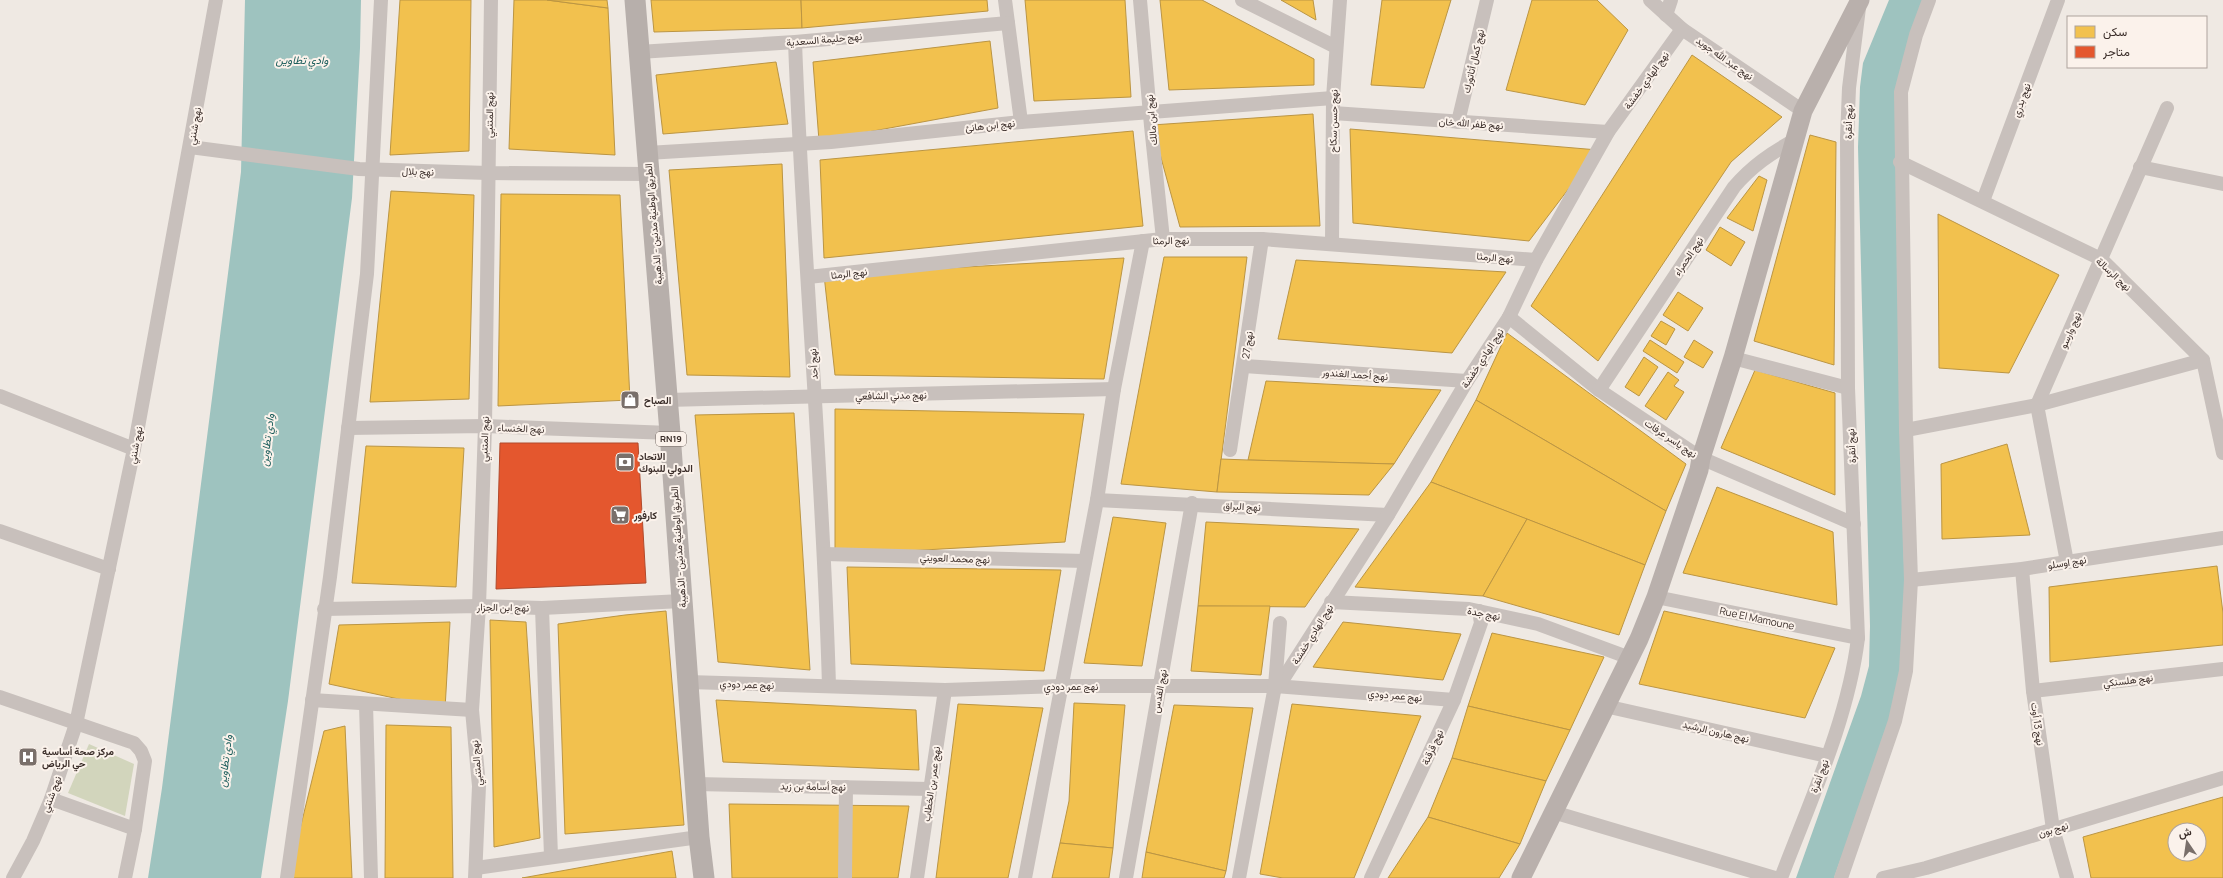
<svg xmlns="http://www.w3.org/2000/svg" width="2223" height="878" font-family="Manrope,Vazirmatn,sans-serif">
	<style>
		.green { fill: #d2d5bc }
		.water { fill: #9ec3bf }
		.homes { fill: #f2c14e; stroke: #bb9543; fill-rule: evenodd }
		.shops { fill: #e4572e; stroke: #b14a2c }
		.lines { fill: none; stroke-linecap: round; stroke-linejoin: round }
		.street { stroke: #c8c0bc; stroke-width: 14 }
		.secondary { stroke: #b9b0ac; stroke-width: 19 }
		.primary { stroke: #b7afab; stroke-width: 21 }
		.labels { text-anchor: middle; stroke-width: 4; stroke-linejoin: round; paint-order: stroke }
		.shield { fill: #fbf2eb; stroke: #746863; stroke-width: 1 }
		.shield-label { font-size: 9px; font-weight: bold; fill: #3a2d29 }
		.street-label { font-size: 10px; fill: #3a2d29; stroke: #fbf2eb }
		.poi-label { font-size: 10px; font-weight: bold; fill: #3a2d29; stroke: #fbf2eb; text-anchor: start }
		.water-label { font-size: 11px; font-style: italic; fill: #1c5e5c; stroke: #fbf2eb }
	</style>
	<rect width="100%" height="100%" fill="#efe9e3"/>
	<!-- green -->
	<polygon class="green" points="89,744 134,764 125,816 68,793"/>
	<!-- water -->
	<g class="water">
		<polygon points="245,0 361,0 360,48 352,198 288,701 261,878 148,878 162,788 241,172"/>
		<polygon points="1889,0 1924,0 1896,88 1905,624 1897,701 1834,878 1796,878 1861,696 1869,666 1870,626 1858,147 1860,87 1863,63"/>
	</g>
	<!-- homes -->
	<g class="homes">
		<polygon points="400,0 471,0 469,151 390,155"/>
		<polygon points="514,0 547,0 608,8 615,155 509,149"/>
		<polygon points="547,0 607,0 608,8"/>
		<polygon points="651,0 801,0 802,28 654,32"/>
		<polygon points="801,0 987,0 988,11 802,28"/>
		<polygon points="1025,0 1125,0 1131,97 1034,101"/>
		<polygon points="1160,0 1202,0 1314,59 1314,85 1169,90"/>
		<polygon points="1281,0 1313,0 1316,20"/>
		<polygon points="1382,0 1451,0 1424,88 1371,85"/>
		<polygon points="1532,0 1597,0 1628,30 1585,105 1506,90"/>
		<polygon points="990,41 998,108 819,141 813,62"/>
		<polygon points="1692,55 1782,117 1731,162 1598,361 1531,306"/>
		<polygon points="776,62 788,124 663,134 656,75"/>
		<polygon points="1313,114 1320,226 1180,227 1152,125"/>
		<polygon points="1350,129 1598,150 1529,241 1353,223"/>
		<polygon points="1133,131 1143,226 824,258 820,160"/>
		<polygon points="1810,135 1836,142 1834,365 1754,341"/>
		<polygon points="782,164 790,377 687,375 669,170"/>
		<polygon points="1759,176 1767,180 1753,231 1727,218"/>
		<polygon points="391,191 474,195 469,399 370,402"/>
		<polygon points="501,194 620,195 630,400 498,406"/>
		<polygon points="1938,214 2059,275 2009,373 1939,368"/>
		<polygon points="1720,227 1745,242 1731,266 1706,250"/>
		<polygon points="1164,257 1247,257 1217,492 1121,484"/>
		<polygon points="1124,258 1104,379 835,375 824,275"/>
		<polygon points="1296,260 1506,272 1452,353 1278,339"/>
		<polygon points="1678,292 1703,308 1688,331 1663,315"/>
		<polygon points="1661,321 1675,329 1666,345 1651,336"/>
		<polygon points="1507,333 1686,464 1666,511 1476,400"/>
		<polygon points="1650,340 1684,362 1677,373 1643,351"/>
		<polygon points="1694,340 1713,352 1703,368 1684,357"/>
		<polygon points="1644,357 1658,367 1639,396 1625,387"/>
		<polygon points="1755,370 1835,393 1835,495 1721,448"/>
		<polygon points="1668,372 1679,380 1674,386 1684,392 1666,420 1645,406"/>
		<polygon points="1266,381 1441,390 1394,464 1248,460"/>
		<polygon points="1476,400 1666,511 1645,565 1431,482"/>
		<polygon points="835,409 1084,414 1065,542 835,555"/>
		<polygon points="794,413 810,670 718,662 695,415"/>
		<polygon points="2007,444 2030,535 1942,539 1941,464"/>
		<polygon points="366,446 464,448 456,587 352,583"/>
		<polygon points="1221,459 1248,460 1394,464 1369,495 1217,492"/>
		<polygon points="1431,482 1527,519 1483,596 1355,587"/>
		<polygon points="1717,487 1833,532 1837,605 1683,573"/>
		<polygon points="1113,517 1166,523 1142,666 1084,663"/>
		<polygon points="1527,519 1645,565 1619,635 1483,596"/>
		<polygon points="1206,522 1359,529 1305,607 1198,606"/>
		<polygon points="2217,566 2223,613 2223,645 2050,662 2049,587"/>
		<polygon points="847,567 1061,570 1044,671 851,664"/>
		<polygon points="1198,606 1270,606 1261,675 1191,671"/>
		<polygon points="666,611 684,825 565,834 558,624 625,615"/>
		<polygon points="1664,611 1835,648 1805,718 1639,684"/>
		<polygon points="490,620 526,622 540,838 494,847"/>
		<polygon points="450,622 445,709 329,684 339,625"/>
		<polygon points="1343,622 1461,634 1443,680 1313,667"/>
		<polygon points="1492,633 1604,657 1570,730 1468,706"/>
		<polygon points="716,700 916,710 919,770 723,762"/>
		<polygon points="1074,703 1125,705 1113,848 1060,843 1069,801"/>
		<polygon points="958,704 1043,708 1008,878 936,878"/>
		<polygon points="1292,704 1421,716 1354,878 1283,878 1260,874"/>
		<polygon points="1174,705 1253,708 1226,871 1146,852"/>
		<polygon points="1468,706 1570,730 1546,781 1452,758"/>
		<polygon points="386,725 451,727 453,878 385,878"/>
		<polygon points="345,726 352,878 288,878 324,731"/>
		<polygon points="1452,758 1546,781 1520,844 1428,817"/>
		<path d="M2223,797V878H2091L2083,837ZM2175,830H2199V854H2175Z"/>
		<polygon points="729,804 909,806 898,878 732,878"/>
		<polygon points="1428,817 1520,844 1499,878 1388,878"/>
		<polygon points="1060,843 1113,848 1109,878 1052,878"/>
		<polygon points="672,851 676,878 522,878"/>
		<polygon points="1146,852 1226,871 1224,878 1142,878"/>
	</g>
	<!-- shops -->
	<polygon class="shops" points="500,443 638,443 646,583 496,589"/>
	<g class="lines">
		<!-- street -->
		<g class="street">
			<polyline points="1005,0 1021,122"/>
			<polyline points="1140,0 1151,126 1163,239"/>
			<polyline points="1242,0 1336,47"/>
			<polyline points="1650,0 1682,29 1803,111"/>
			<polyline points="1666,15 1671,0"/>
			<path d="M795,42C803,257 823,471 829,686"/>
			<polyline points="639,52 795,42 1008,23"/>
			<polyline points="1333,113 1608,132"/>
			<polyline points="1458,122 1487,0"/>
			<polyline points="190,147 359,169 488,173 648,174"/>
			<polyline points="647,153 831,142 1021,122 1333,98"/>
			<polyline points="1900,162 2101,259 2203,360 2223,453"/>
			<polyline points="2140,167 2223,184"/>
			<polyline points="1983,201 2058,0"/>
			<polyline points="1332,243 1333,98 1340,0"/>
			<polyline points="808,277 1163,239 1262,239 1536,260"/>
			<polyline points="1509,317 1599,390 1701,458 1854,524"/>
			<polyline points="1733,358 1848,388"/>
			<polyline points="1244,366 1467,381"/>
			<path d="M1599,390L1734,187C1752,166 1771,153 1795,140"/>
			<polyline points="0,396 134,449"/>
			<polyline points="667,400 1114,389"/>
			<polyline points="348,428 485,426 670,433"/>
			<polyline points="1906,430 2037,405 2203,360"/>
			<polyline points="1230,450 1262,239"/>
			<polyline points="1097,500 1388,515"/>
			<polyline points="0,531 109,569"/>
			<polyline points="825,554 1085,561"/>
			<polyline points="2067,562 2037,405 2167,108"/>
			<polyline points="2022,569 2033,691 2053,829 2067,878"/>
			<polyline points="1911,580 2022,569 2223,538"/>
			<polyline points="1656,597 1858,638"/>
			<polyline points="1331,602 1469,609 1538,624 1630,658"/>
			<polyline points="542,608 551,856"/>
			<polyline points="324,609 479,606 542,608 682,601"/>
			<polyline points="688,682 945,690 1061,686 1275,686 1454,700"/>
			<polyline points="1278,687 1388,515 1467,381 1509,317 1536,260 1608,132 1682,29"/>
			<polyline points="2033,691 2223,669"/>
			<polyline points="0,697 134,743 141,751 145,761 135,829 125,878"/>
			<polyline points="312,700 472,710"/>
			<polyline points="366,704 371,878"/>
			<polyline points="1605,706 1827,756"/>
			<polyline points="696,784 930,789"/>
			<polyline points="51,799 135,829"/>
			<polyline points="1553,812 1775,878"/>
			<polyline points="476,868 699,837"/>
			<polyline points="13,878 33,841 51,799 76,724 134,449 216,0"/>
			<polyline points="287,878 330,577 367,274 381,0"/>
			<polyline points="475,878 479,786 472,710 479,606 485,426 491,0"/>
			<polyline points="845,878 846,787"/>
			<polyline points="917,878 945,690"/>
			<polyline points="1025,878 1097,500 1114,389 1143,241"/>
			<polyline points="1126,878 1192,503"/>
			<polyline points="1239,878 1275,686 1280,623"/>
			<polyline points="1371,878 1454,700 1481,623 1479,611"/>
			<path d="M1781,878C1810,801 1848,720 1858,638L1848,388L1847,138L1849,88L1859,8"/>
			<polyline points="1841,878 1895,721 1906,671 1911,580 1906,430 1901,92 1916,35 1929,0"/>
			<polyline points="1883,878 1926,868 2223,778"/>
		</g>
		<!-- secondary -->
		<polyline class="secondary" points="1521,878 1639,639 1656,597 1699,470 1701,458 1733,358 1803,111 1860,0"/>
		<!-- primary -->
		<polyline class="primary" points="635,0 670,433 699,837 704,878"/>
	</g>
	<!-- icons -->
	<defs>
		<g id="shop-square" transform="scale(1)"><rect x="-9" y="-9" width="18" height="18" rx="4" fill="#796f6a" stroke="#fbf2eb"/><path d="M-5-2.5h2.3a2.7 3.5 0 0 1 5.4 0H5L5.5 6h-11ZM-1.5-2.5h3a1.5 2.3 0 0 0-3 0Z" fill="#fff"/></g>
		<g id="bank-square" transform="scale(1)"><rect x="-9" y="-9" width="18" height="18" rx="4" fill="#796f6a" stroke="#fbf2eb"/><path d="M-6-4H6V4H-6ZM0-2.3a2.3 2.3 0 1 0 0 4.6a2.3 2.3 0 1 0 0-4.6Z" fill="#fff"/></g>
		<g id="supermarket-square" transform="scale(1)"><rect x="-9" y="-9" width="18" height="18" rx="4" fill="#796f6a" stroke="#fbf2eb"/><path d="M-6-5.5h2.5l.6 2H6L4.5 2H-2.5L-4.4-4H-6ZM-1.5 3.2a1.3 1.3 0 1 0 .1 0ZM3 3.2a1.3 1.3 0 1 0 .1 0Z" fill="#fff"/></g>
		<g id="hospital-square" transform="scale(1)"><rect x="-9" y="-9" width="18" height="18" rx="4" fill="#796f6a" stroke="#fbf2eb"/><path d="M-5-5h3v3.5h4V-5h3V5h-3V1.5h-4V5h-3Z" fill="#fff"/></g>
	</defs>
	<g fill-rule="evenodd">
		<use href="#shop-square" x="630" y="400"/>
		<use href="#bank-square" x="625" y="462"/>
		<use href="#supermarket-square" x="620" y="515"/>
		<use href="#hospital-square" x="28" y="757"/>
	</g>
	<g class="labels">
		<!-- shield labels -->
		<rect class="shield" x="656" y="432" width="30" height="14" rx="3"/>
		<g class="shield-label">
			<text x="671" y="442">RN19</text>
		</g>
		<!-- street labels -->
		<g class="street-label">
			<text transform="translate(824 39) rotate(-5)" y="4">نهج حليمة السعدية</text>
			<text transform="translate(1725 58) rotate(35)" y="4">نهج عبد الله جويد</text>
			<text transform="translate(1473 61) rotate(-77)" y="4">نهج كمال أتاتورك</text>
			<text transform="translate(1646 80) rotate(-54)" y="4">نهج الهادي خفشة</text>
			<text transform="translate(2021 100) rotate(-70)" y="4">نهج بدري</text>
			<text transform="translate(489 115) rotate(-89)" y="4">نهج المتنبي</text>
			<text transform="translate(1151 120) rotate(-95)" y="4">نهج ابن مالك</text>
			<text transform="translate(1333 121) rotate(-89)" y="4">نهج حسن سكاح</text>
			<text transform="translate(1848 122) rotate(-89)" y="4">نهج أنقرة</text>
			<text transform="translate(1471 123) rotate(4)" y="4">نهج ظفر الله خان</text>
			<text transform="translate(990 125) rotate(-6)" y="4">نهج ابن هانئ</text>
			<text transform="translate(194 126) rotate(-80)" y="4">نهج شنني</text>
			<text transform="translate(418 171) rotate(2)" y="4">نهج بلال</text>
			<text transform="translate(653 224) rotate(-95)" y="4">الطريق الوطنية مدنين - الذهيبة</text>
			<text transform="translate(1171 240) rotate(-1)" y="4">نهج الرمثا</text>
			<text transform="translate(1688 256) rotate(-56)" y="4">نهج الحمراء</text>
			<text transform="translate(1495 257) rotate(5)" y="4">نهج الرمثا</text>
			<text transform="translate(849 273) rotate(-6)" y="4">نهج الرمثا</text>
			<text transform="translate(2114 274) rotate(43)" y="4">نهج الرسالة</text>
			<text transform="translate(2070 330) rotate(-66)" y="4">نهج وارسو</text>
			<text transform="translate(1247 345) rotate(-82)" y="4">نهج 27</text>
			<text transform="translate(1482 358) rotate(-57)" y="4">نهج الهادي خفشة</text>
			<text transform="translate(813 364) rotate(-93)" y="4">نهج أحد</text>
			<text transform="translate(1355 374) rotate(4)" y="4">نهج أحمد الغندور</text>
			<text transform="translate(891 395) rotate(-1)" y="4">نهج مدني الشافعي</text>
			<text transform="translate(521 428) rotate(2)" y="4">نهج الخنساء</text>
			<text transform="translate(1671 438) rotate(34)" y="4">نهج ياسر عرفات</text>
			<text transform="translate(484 439) rotate(-88)" y="4">نهج المتنبي</text>
			<text transform="translate(135 445) rotate(-79)" y="4">نهج شنني</text>
			<text transform="translate(1851 446) rotate(-93)" y="4">نهج أنقرة</text>
			<text transform="translate(1242 506) rotate(3)" y="4">نهج البراق</text>
			<text transform="translate(678 547) rotate(-94)" y="4">الطريق الوطنية مدنين - الذهيبة</text>
			<text transform="translate(955 558) rotate(2)" y="4">نهج محمد العويني</text>
			<text transform="translate(2067 562) rotate(-9)" y="4">نهج اوسلو</text>
			<text transform="translate(503 607) rotate(1)" y="4">نهج ابن الجزار</text>
			<text transform="translate(1484 613) rotate(11)" y="4">نهج جدة</text>
			<text transform="translate(1757 618) rotate(12)" y="4">Rue El Mamoune</text>
			<text transform="translate(1312 634) rotate(-58)" y="4">نهج الهادي خفشة</text>
			<text transform="translate(2128 680) rotate(-7)" y="4">نهج هلسنكي</text>
			<text transform="translate(747 684) rotate(2)" y="4">نهج عمر دودي</text>
			<text x="1071" y="690">نهج عمر دودي</text>
			<text transform="translate(1159 691) rotate(-80)" y="4">نهج القدس</text>
			<text transform="translate(1395 695) rotate(5)" y="4">نهج عمر دودي</text>
			<text transform="translate(2038 724) rotate(82)" y="4">نهج 13 أوت</text>
			<text transform="translate(1716 731) rotate(13)" y="4">نهج هارون الرشيد</text>
			<text transform="translate(1432 747) rotate(-65)" y="4">نهج قرقنة</text>
			<text transform="translate(476 763) rotate(-95)" y="4">نهج المتنبي</text>
			<text transform="translate(1819 776) rotate(-70)" y="4">نهج أنقرة</text>
			<text transform="translate(931 784) rotate(-82)" y="4">نهج عمر بن الخطاب</text>
			<text transform="translate(813 786) rotate(1)" y="4">نهج أسامة بن زيد</text>
			<text transform="translate(51 794) rotate(-69)" y="4">نهج شنني</text>
			<text transform="translate(2053 829) rotate(-17)" y="4">نهج بون</text>
		</g>
		<!-- poi labels -->
		<g class="poi-label">
			<text x="644" y="404">الصباح</text>
			<text x="639" y="460">الاتحاد<tspan x="639" dy="12">الدولي للبنوك</tspan></text>
			<text x="634" y="519">كارفور</text>
			<text x="42" y="755">مركز صحة أساسية<tspan x="42" dy="12">حي الرياض</tspan></text>
		</g>
		<!-- water labels -->
		<g class="water-label">
			<text x="302" y="64">وادي تطاوين</text>
			<text transform="translate(267 440) rotate(-83)" y="4">وادي تطاوين</text>
			<text transform="translate(225 761) rotate(-83)" y="4">وادي تطاوين</text>
		</g>
	</g>
	<!-- legend -->
	<rect x="2067" y="16" width="140" height="52" fill="#fbf2eb" stroke="#aea39d"/>
	<rect x="2075" y="26" width="20" height="12" fill="#f2c14e" stroke="#aea39d"/>
	<text x="2103" y="36" font-size="12" fill="#3a2d29">سكن</text>
	<rect x="2075" y="46" width="20" height="12" fill="#e4572e" stroke="#aea39d"/>
	<text x="2103" y="56" font-size="12" fill="#3a2d29">متاجر</text>
	<!-- north arrow -->
	<g transform="translate(2187 842) rotate(347)"><circle r="19" fill="#fbf2eb" stroke="#aea39d"/>
	<path d="M0-3L7 15L0 10L-7 15Z" fill="#796f6a"/>
	<text y="-6" font-size="11" font-weight="bold" text-anchor="middle" fill="#3a2d29">ش</text>
	</g>
</svg>
